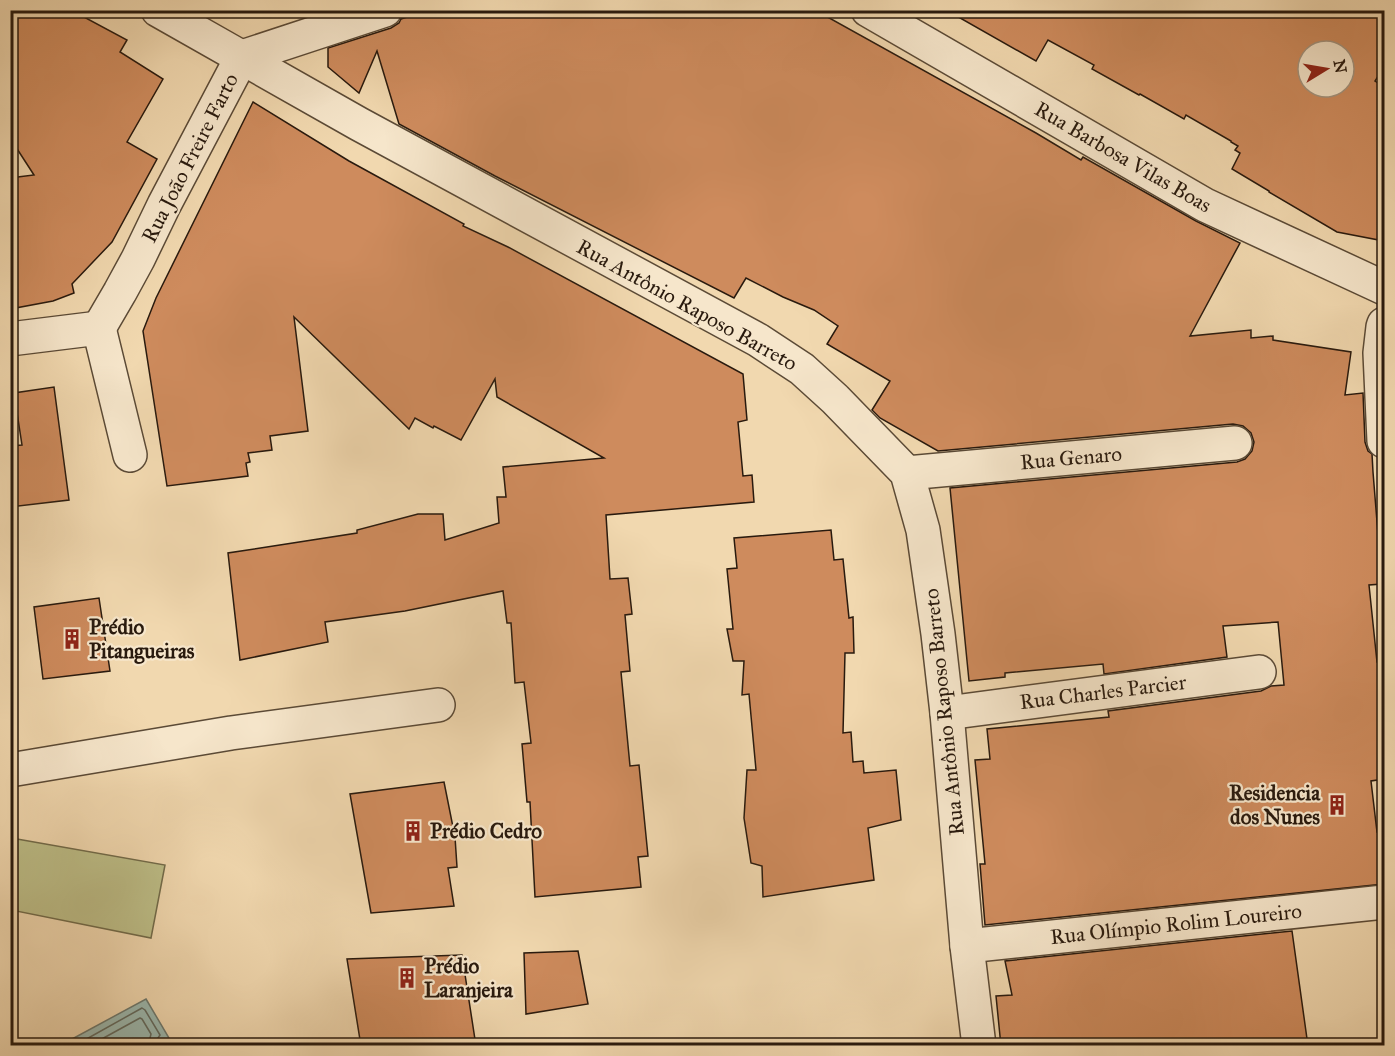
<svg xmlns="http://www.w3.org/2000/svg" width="1395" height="1056" font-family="'IM FELL Great Primer',serif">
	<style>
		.green { fill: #bdbe88; stroke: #736c4b; stroke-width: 1.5 }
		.water { fill: #9bb9b0; stroke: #6d796f; stroke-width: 1.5 }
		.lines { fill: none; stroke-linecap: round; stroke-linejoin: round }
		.shore { stroke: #626a5f; stroke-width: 1.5 }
		.building { fill: #ce8b5d; stroke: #291a0e; stroke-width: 1.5; fill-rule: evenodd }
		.minor-casing { stroke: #5b4a36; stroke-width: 36 }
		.minor { stroke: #f6e6cb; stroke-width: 33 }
		.labels { text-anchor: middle; stroke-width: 4.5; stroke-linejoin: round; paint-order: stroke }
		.street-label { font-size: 21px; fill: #291a0e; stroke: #f6e6cb }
		.poi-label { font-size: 21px; font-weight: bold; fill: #291a0e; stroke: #f6e6cb; text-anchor: start }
	</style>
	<rect width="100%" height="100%" fill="#f1d8af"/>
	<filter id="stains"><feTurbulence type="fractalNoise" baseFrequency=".00333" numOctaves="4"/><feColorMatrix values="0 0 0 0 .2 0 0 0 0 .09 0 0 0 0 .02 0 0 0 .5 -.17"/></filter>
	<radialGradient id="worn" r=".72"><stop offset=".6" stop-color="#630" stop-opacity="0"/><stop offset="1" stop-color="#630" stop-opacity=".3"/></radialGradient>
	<!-- green -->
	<polygon class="green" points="17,839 165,865 151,938 11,910"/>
	<!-- water -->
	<polygon class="water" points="146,999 169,1038 158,1045 61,1045"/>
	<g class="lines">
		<!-- shore -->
		<g class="shore">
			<polyline points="74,1046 142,1008 145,1010 160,1035 156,1041 156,1046"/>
			<polyline points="89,1046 140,1018 142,1019 151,1034 148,1046"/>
		</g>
	</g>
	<!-- building -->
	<g class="building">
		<polygon points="10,10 71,10 127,40 120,52 163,79 127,142 157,159 112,242 72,284 74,293 53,301 10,309 10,178 34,175 10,138"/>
		<polygon points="429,10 815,10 1036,133 1081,160 1083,157 1196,221 1240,243 1190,336 1251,330 1251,338 1273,336 1273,340 1351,352 1345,395 1363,393 1365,442 1368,451 1372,454 1373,472 1382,584 1369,585 1377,662 1384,661 1384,779 1371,781 1377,832 1384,832 1384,884 985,925 980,864 985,864 975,760 990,759 987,729 1109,717 1108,711 1261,691 1271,686 1284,685 1278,622 1223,626 1227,657 1104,674 1103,664 1005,673 1005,677 969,681 950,488 1237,462 1245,459 1252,451 1254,442 1251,433 1243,426 1233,424 938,451 880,418 872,410 890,381 827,344 838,326 814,310 783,297 746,278 734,298 495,176 399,124 377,51 359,93 328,67 328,48 391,28 399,23 401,19"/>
		<path d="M946,10H1384V67L1375,81L1384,87V241L1337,232L1269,192V191L1232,169L1240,153L1235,150L1238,146L1231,142V141L1186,115L1184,119L1140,94L1139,95L1092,69L1094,65L1048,40L1036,61ZM1308,51H1344V87H1308Z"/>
		<polygon points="253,102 349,161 464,224 463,226 508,247 743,374 747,420 738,422 743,476 752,475 754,502 606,515 610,579 628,578 632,614 625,615 630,671 621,672 630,766 639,765 648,856 638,857 641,887 535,897 530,802 527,802 522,744 531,743 524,682 515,683 511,623 507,623 503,591 405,611 325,622 328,642 240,660 228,553 357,533 357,530 418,514 443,514 445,540 499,523 497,497 506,497 503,467 604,458 497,397 495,379 461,440 434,426 433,428 415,418 409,429 294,317 308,431 270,436 272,450 248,453 250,462 246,463 248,476 167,486 143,331 156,298"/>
		<polygon points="54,387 69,500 10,507 10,446 22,445 14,393"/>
		<polygon points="831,530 834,560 843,559 849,618 853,617 854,653 845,653 843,733 851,732 853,762 863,761 864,773 896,770 901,820 868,828 874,880 763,897 762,866 751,863 744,818 747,770 756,770 749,694 742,695 744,661 733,661 727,629 733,629 727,569 737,568 734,538"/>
		<polygon points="99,598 110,671 43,679 34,607"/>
		<polygon points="444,782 455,837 457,867 448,868 454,906 371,913 350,794"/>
		<polygon points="1292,931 1308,1046 1001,1046 996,996 1012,995 1005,961"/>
		<polygon points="578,951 588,1004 526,1014 524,953"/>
		<polygon points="462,955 476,1046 361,1046 347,959"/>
	</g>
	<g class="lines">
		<!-- minor casing -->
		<g class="minor-casing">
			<g id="minor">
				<polyline points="158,10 359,124 758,340 802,369 835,399 907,473 923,530 938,634 947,713 967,946 979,1046"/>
				<polyline points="868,10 1205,205 1384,288"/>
				<polyline points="1384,324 1383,327 1380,353 1384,441"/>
				<polyline points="99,328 120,292 138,259 164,205 242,57 385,10"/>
				<polyline points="99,328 130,455"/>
				<polyline points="10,339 99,328"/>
				<polyline points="907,473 1235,443"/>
				<polyline points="947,713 1259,672"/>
				<polyline points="10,770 231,733 438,705"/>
				<polyline points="967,946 1384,902"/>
			</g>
		</g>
		<!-- minor -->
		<use href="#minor" class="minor"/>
	</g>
	<!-- icons -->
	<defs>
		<g id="building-bare" transform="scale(1.62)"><path d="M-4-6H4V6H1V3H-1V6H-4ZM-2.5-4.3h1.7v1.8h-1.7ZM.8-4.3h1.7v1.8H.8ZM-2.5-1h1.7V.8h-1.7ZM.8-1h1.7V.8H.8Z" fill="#8f2418" stroke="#f6e6cb" stroke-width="2.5" paint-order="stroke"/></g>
	</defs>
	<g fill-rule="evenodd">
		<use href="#building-bare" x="72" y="639"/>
		<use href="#building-bare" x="1337" y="805"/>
		<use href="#building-bare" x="413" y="831"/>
		<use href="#building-bare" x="407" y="978"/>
	</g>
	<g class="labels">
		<!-- street labels -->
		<g class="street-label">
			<text transform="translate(1123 157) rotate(30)" y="7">Rua Barbosa Vilas Boas</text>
			<text transform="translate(190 158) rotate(-63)" y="7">Rua João Freire Farto</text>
			<text transform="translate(687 305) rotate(29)" y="7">Rua Antônio Raposo Barreto</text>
			<text transform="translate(1071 458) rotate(-5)" y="7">Rua Genaro</text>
			<text transform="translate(1103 692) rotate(-7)" y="7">Rua Charles Parcier</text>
			<text transform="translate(944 712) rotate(-96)" y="7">Rua Antônio Raposo Barreto</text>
			<text transform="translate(1176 924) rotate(-6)" y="7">Rua Olímpio Rolim Loureiro</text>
		</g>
		<!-- poi labels -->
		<g class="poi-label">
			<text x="89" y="634">Prédio<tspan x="89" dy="24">Pitangueiras</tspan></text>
			<text x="1320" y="800" text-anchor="end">Residencia<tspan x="1320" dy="24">dos Nunes</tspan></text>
			<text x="430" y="838">Prédio Cedro</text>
			<text x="424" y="973">Prédio<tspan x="424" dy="24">Laranjeira</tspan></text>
		</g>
	</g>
	<!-- margin -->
	<rect width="1395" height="1056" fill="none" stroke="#f1d8af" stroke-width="36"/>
	<rect x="12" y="12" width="1371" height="1032" fill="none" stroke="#291a0e" stroke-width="3"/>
	<rect x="18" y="18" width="1359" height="1020" fill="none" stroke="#291a0e" stroke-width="1.5"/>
	<!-- north arrow -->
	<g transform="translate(1326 69) rotate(79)"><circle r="28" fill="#f6e6cb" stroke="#a4947f" stroke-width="1.5"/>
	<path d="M0-4.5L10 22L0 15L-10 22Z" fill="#8f2418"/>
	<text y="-9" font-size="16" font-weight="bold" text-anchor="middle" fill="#291a0e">N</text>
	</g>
	<rect width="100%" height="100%" filter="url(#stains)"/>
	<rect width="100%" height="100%" fill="url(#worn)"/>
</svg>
